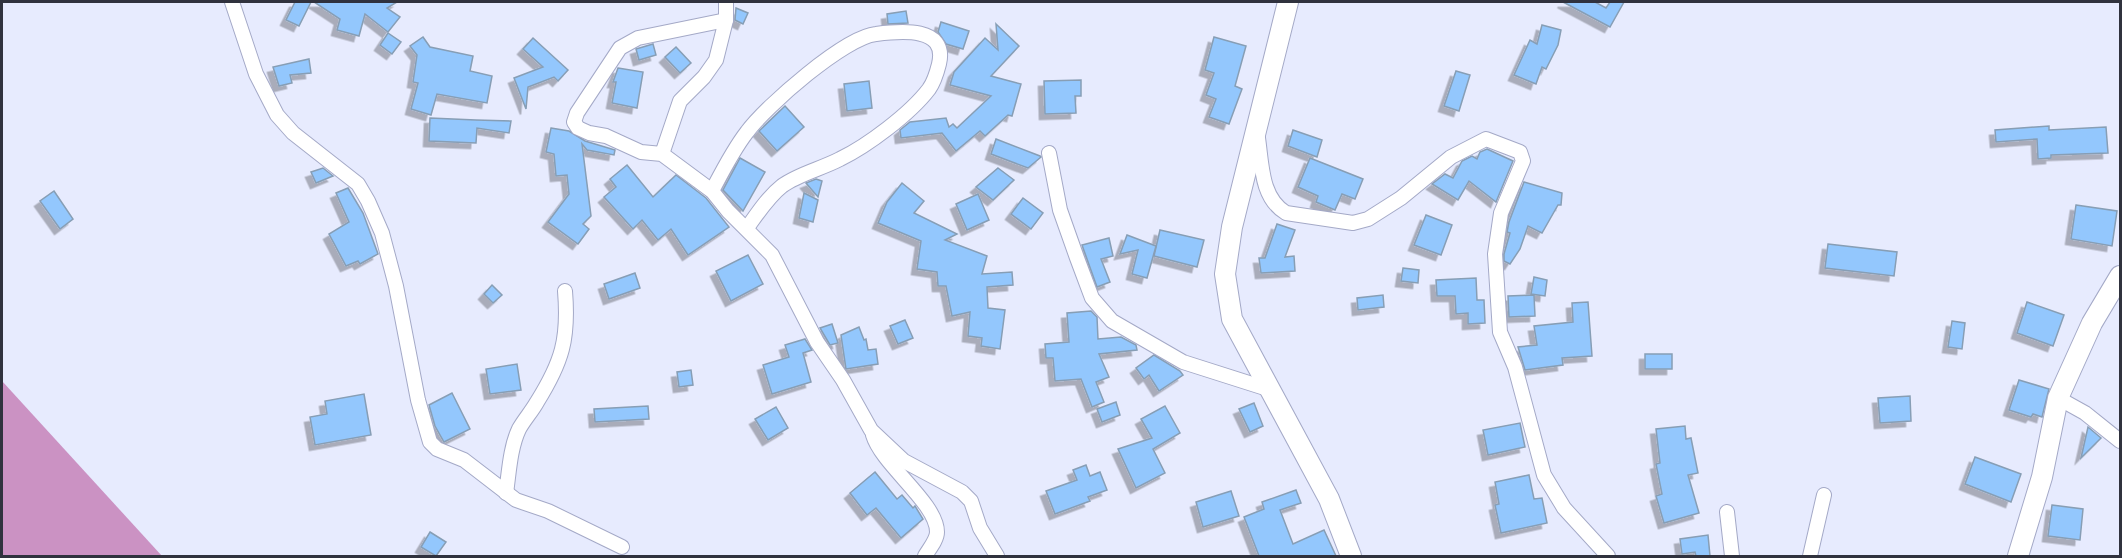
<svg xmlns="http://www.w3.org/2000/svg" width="2122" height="558" font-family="Rubik,sans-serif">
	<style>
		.forest { fill: #cb92c3 }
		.building { fill: #93c7fd; stroke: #879eb5; stroke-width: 1.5; filter: url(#shadow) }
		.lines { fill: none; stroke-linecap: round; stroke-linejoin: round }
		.street-casing { stroke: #a4a9c7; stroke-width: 16 }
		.secondary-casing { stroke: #a4a9c7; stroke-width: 22 }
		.street { stroke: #fff; stroke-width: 14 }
		.secondary { stroke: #fff; stroke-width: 20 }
	</style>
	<defs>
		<filter id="shadow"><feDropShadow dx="-5.5" dy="5.5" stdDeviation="0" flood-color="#0004"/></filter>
	</defs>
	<rect width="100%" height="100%" fill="#e7ebfe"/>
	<!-- forest -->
	<polygon class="forest" points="2,381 162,556 2,556"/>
	<!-- building -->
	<g class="building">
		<polygon points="295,2 311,2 299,26 286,20"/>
		<polygon points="314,2 397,2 387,8 400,17 388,32 365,14 359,36 337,30 340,19"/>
		<polygon points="1563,2 1595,2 1606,8 1610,2 1624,2 1610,27"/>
		<polygon points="736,8 748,13 743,24 735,20"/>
		<polygon points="906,11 908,23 888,24 887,14"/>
		<polygon points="941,22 969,31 963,49 946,44 938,32"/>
		<polygon points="996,24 1019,46 991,76 1021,84 1012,116 1008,115 985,136 980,131 956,151 942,133 901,138 900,130 910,122 946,118 949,127 953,124 957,128 991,96 950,85 954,72 985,38 998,50"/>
		<polygon points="1542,25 1561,30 1558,45 1546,69 1542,67 1536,84 1514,75 1530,40 1537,44"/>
		<polygon points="388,33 401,42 392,54 380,45"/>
		<polygon points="423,37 430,47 473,56 470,71 492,76 487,103 437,94 431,115 411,109 418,83 413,82 417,55 410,46"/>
		<polygon points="1214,37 1246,46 1235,86 1242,89 1229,124 1209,117 1216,99 1206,95 1214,73 1205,70"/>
		<polygon points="533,38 568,70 558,81 554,77 528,87 526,109 514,78 543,67 523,49"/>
		<polygon points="653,44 656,55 639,60 636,49"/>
		<polygon points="676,47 691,63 680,73 665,57"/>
		<polygon points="309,59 311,73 290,75 292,83 279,86 273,67"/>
		<polygon points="618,68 643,72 637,108 612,103 616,82 613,82"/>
		<polygon points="1456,71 1470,75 1459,111 1444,106"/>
		<polygon points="1081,80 1081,96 1075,96 1076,113 1045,114 1044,81"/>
		<polygon points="869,81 872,108 847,111 844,84"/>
		<polygon points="785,106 804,127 777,151 759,131"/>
		<polygon points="430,118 476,120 511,121 509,133 477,128 476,143 429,141"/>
		<polygon points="2049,126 2049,130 2106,127 2108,153 2051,155 2051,158 2038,159 2037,139 1996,142 1995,130"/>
		<polygon points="551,128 569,131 585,141 615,150 614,155 587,150 582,144 591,216 583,224 589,229 578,244 548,222 569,194 567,175 556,176 554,154 546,152"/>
		<polygon points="1293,130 1322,140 1317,157 1288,146"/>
		<polygon points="996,139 1040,156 1041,157 1028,168 991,154"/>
		<polygon points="1487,149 1513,161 1496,202 1469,181 1458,200 1432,184 1445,174 1453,178 1462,161 1472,156 1477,159 1480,152"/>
		<polygon points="740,158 765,172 743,211 723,190"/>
		<polygon points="1310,158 1363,179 1355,199 1342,194 1335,210 1316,202 1318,196 1298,187"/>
		<polygon points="627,165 653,197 676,175 706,198 729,227 688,255 671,229 658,240 642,220 633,229 604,197 616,187 610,179"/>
		<polygon points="323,168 333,176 316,183 311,172"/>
		<polygon points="998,168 1014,180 993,200 976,187"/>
		<polygon points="816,179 822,181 818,197 806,183"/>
		<polygon points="1524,182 1562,193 1561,205 1558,205 1542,233 1528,226 1520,249 1510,264 1504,261 1504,254 1510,233 1507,232 1509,222"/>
		<polygon points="902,183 924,201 914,213 957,234 945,240 987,256 982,274 1012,272 1013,285 987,287 988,308 1005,310 1000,349 981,346 982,338 968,336 970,312 952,316 946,286 938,286 937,272 917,269 921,241 878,223 887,202"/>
		<polygon points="348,188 363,213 378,254 360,264 358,261 346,266 329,234 349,222 336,193"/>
		<polygon points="54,191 73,219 60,229 40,201"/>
		<polygon points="804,193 818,200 813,222 799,218"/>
		<polygon points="978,194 989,220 967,230 956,204"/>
		<polygon points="1023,198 1043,213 1031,229 1011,214"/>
		<polygon points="2076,205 2117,211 2112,246 2071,239"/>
		<polygon points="1426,215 1452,225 1441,255 1414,245"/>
		<polygon points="1277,224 1295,230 1285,257 1294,256 1295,271 1261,273 1259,258 1265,258"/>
		<polygon points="1160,230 1204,240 1197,267 1154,256"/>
		<polygon points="1127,235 1156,246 1147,278 1132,274 1138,250 1120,254"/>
		<polygon points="1109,238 1113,256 1101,259 1110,282 1097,287 1082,245"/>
		<polygon points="1828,244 1897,252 1894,276 1825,268"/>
		<polygon points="748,255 763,284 731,301 716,271"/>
		<polygon points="1403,268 1419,270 1418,283 1401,281"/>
		<polygon points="635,273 640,288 609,299 604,284"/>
		<polygon points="1534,277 1547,280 1545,296 1531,294"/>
		<polygon points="1476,278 1477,300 1484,300 1485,323 1468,324 1468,313 1456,314 1455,296 1437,296 1436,280"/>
		<polygon points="492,285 502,295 493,303 484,294"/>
		<polygon points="1383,295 1384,307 1358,310 1357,298"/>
		<polygon points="1534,295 1535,316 1509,317 1508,296"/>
		<polygon points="1588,302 1592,356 1562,358 1563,365 1525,370 1518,347 1537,345 1534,326 1573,322 1572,303"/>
		<polygon points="2027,302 2064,315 2053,346 2017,333"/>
		<polygon points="1091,311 1097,317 1098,339 1121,337 1136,345 1137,350 1099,354 1109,377 1096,382 1104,402 1092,407 1081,379 1055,381 1053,358 1046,358 1045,344 1069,342 1067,313"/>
		<polygon points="905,320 913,338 898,344 890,326"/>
		<polygon points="1952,321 1965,323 1962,349 1948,347"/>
		<polygon points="832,324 838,343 830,345 820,328"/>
		<polygon points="859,327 864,340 866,339 868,350 876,349 878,364 846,369 841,335"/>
		<polygon points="805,339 812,350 803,353 811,382 772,394 763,365 789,357 785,345"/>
		<rect x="1645" y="354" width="27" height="15"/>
		<polygon points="1154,355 1180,371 1183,375 1159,391 1149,375 1144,379 1136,368"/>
		<polygon points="517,364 521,390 490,394 486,369"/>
		<polygon points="691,370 693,385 679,387 677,372"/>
		<polygon points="2019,380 2049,389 2042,417 2033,414 2031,417 2009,410"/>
		<polygon points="452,393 470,429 444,442 435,426 429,405"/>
		<polygon points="364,394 371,435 315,445 310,417 327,414 325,401"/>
		<polygon points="1910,396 1911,421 1880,423 1878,398"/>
		<polygon points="1116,402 1120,415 1102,422 1097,409"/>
		<polygon points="1254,403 1263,426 1250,432 1239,409"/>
		<polygon points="648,406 649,419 595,422 594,409"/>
		<polygon points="1165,406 1180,433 1153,449 1165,473 1136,488 1118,449 1152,438 1141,419"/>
		<polygon points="776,407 788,428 768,440 755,419"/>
		<polygon points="1520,423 1525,447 1488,455 1483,430"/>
		<polygon points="1685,426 1686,439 1691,438 1698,473 1688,475 1699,513 1664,523 1656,496 1662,494 1656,464 1660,463 1656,429"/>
		<polygon points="2088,427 2101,438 2081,458"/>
		<polygon points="1975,457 2021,474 2011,502 1965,484"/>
		<polygon points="1086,465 1090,476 1100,472 1107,490 1088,497 1090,501 1055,514 1046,491 1077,480 1073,470"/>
		<polygon points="875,472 897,499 902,495 913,508 915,506 923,519 901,538 876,508 867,515 850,493"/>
		<polygon points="1529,475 1534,499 1542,498 1547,523 1501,533 1495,505 1499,504 1495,482"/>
		<polygon points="1296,490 1301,503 1280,510 1293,544 1324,530 1336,556 1259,556 1244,517 1264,509 1262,502"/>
		<polygon points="1231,491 1239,516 1203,527 1196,502"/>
		<polygon points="2052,505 2083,509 2080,540 2048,536"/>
		<polygon points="430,532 446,542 436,556 421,547"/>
		<polygon points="1708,535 1710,556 1696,556 1695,552 1682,554 1680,539"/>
	</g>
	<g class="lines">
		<!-- street casing -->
		<g class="street-casing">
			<g id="street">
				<polyline points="232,2 256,74 277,115 293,133 358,184 368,201 382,233 396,286 418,400 430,442 437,449 464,460 516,500 548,511 622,547"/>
				<polyline points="726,20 638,38 620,48 577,113 574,122 578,128 589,133 606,136 641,152 662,154 712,191 728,211 772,255 817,342 843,380 871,430 904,461 962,492 971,501 980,528 997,556"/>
				<path d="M1258,138C1262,165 1261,198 1286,213L1353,223L1368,219L1401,198L1451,157L1486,139L1520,152L1523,161L1501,213L1495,254L1500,332L1515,367L1544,475L1564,508L1608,556"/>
				<polyline points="1049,153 1060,210 1077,258 1092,298 1112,321 1183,362 1271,390"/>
				<polyline points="662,154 680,101 704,77 716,60 726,20 726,2"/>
				<path d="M712,191C723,170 733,150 747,132C766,106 845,37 876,34C900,31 948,26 939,64C937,72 934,82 929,89C910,114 867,146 840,159C821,169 798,174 782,186C768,197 757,214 747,228"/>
				<polyline points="2058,398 2085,413 2120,441"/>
				<path d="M873,435C882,465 937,503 937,532C937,540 929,549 925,556"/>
				<path d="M506,493C509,473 510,448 519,429C524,420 532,411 537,402C562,362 569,339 565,291"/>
				<polyline points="1727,512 1732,556"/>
				<polyline points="1810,556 1824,495"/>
			</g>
		</g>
		<!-- secondary casing -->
		<g class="secondary-casing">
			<g id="secondary">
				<polyline points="1288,2 1232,227 1225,274 1232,319 1329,499 1351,556"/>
				<polyline points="2018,556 2042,477 2058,398 2092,323 2120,276"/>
			</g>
		</g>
		<!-- street -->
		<use href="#street" class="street"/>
		<!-- secondary -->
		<use href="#secondary" class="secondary"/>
	</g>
	<!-- border -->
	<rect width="2122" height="558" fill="none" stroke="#30323e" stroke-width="6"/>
</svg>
